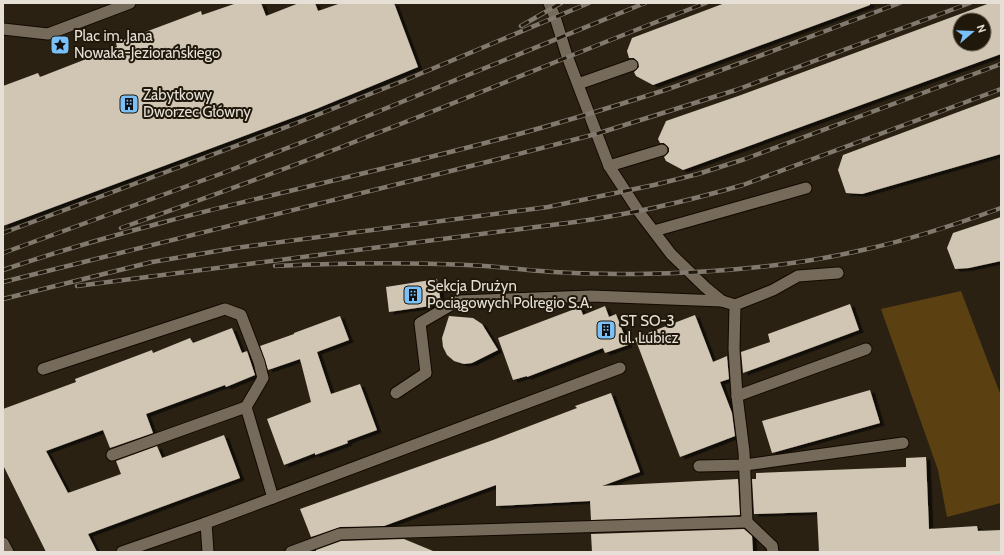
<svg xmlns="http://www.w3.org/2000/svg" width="1004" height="555" font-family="Cabin,sans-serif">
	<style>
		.green { fill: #5b4112 }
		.building { fill: #d1c5b3; fill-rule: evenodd; filter: url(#shadow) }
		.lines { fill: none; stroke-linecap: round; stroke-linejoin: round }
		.service-casing { stroke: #120a01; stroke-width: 13 }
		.pedestrian-casing { stroke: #120a01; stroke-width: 13 }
		.minor-casing { stroke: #120a01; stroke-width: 13 }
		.service { stroke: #766b5b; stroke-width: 11 }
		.pedestrian { stroke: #766b5b; stroke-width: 11 }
		.minor { stroke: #766b5b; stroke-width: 11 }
		.rail-casing { stroke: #827a6e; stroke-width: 4.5 }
		.rail { stroke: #20180a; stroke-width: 3; stroke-dasharray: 9; stroke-linecap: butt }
		.labels { text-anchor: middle; stroke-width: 4; stroke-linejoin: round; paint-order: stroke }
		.poi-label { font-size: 15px; fill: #e5dfd6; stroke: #20180a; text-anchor: start }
	</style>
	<defs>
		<filter id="shadow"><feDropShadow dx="4.5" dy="2.5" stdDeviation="0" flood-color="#0009"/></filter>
	</defs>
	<rect width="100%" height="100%" fill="#2a2113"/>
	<!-- green -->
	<polygon class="green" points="961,291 1001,396 1001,503 947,517 938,470 881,309"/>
	<!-- building -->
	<g class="building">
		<polygon points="237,3 261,3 266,16 299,3 315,3 318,11 341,3 394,3 418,67 316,109 3,226 3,86 38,73 40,77 117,47 116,43 180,19 201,11 202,15"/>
		<polygon points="725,3 870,3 870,5 653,85 636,76 634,72 639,67 638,62 634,58 629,58 627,51 632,38"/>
		<path d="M990,3H1001V54L683,170L666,161L664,157L669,152V148L664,143H660L658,139L666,121L741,95ZM960,20H984V44H960Z"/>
		<polygon points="1001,96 1001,154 862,194 846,193 838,170 843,155"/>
		<polygon points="1001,217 1001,261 969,268 955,269 947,248 953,233"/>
		<polygon points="437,279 441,303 437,305 389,312 386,287"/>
		<polygon points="850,304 859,330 743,373 741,352 770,342 768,334"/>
		<polygon points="605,306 609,317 616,314 628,345 605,353 603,348 527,377 527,376 513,380 498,338 580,307 583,315"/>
		<polygon points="695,315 713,362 727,356 729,379 720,382 732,413 735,436 680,457 635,338"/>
		<polygon points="340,316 349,340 317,352 331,394 360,384 377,430 347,441 348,443 315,455 315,453 284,465 267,419 311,402 300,359 268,370 260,346 294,334 294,333"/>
		<polygon points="449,316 473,318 482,324 498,350 472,363 464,364 454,361 447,355 443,347 442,338"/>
		<polygon points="232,328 242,353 247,351 255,375 226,387 225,385 146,414 153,433 110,448 103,430 46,451 68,493 121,474 116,461 157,446 162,458 224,435 240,478 88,534 97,552 46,552 3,465 3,409 76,382 75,379 152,350 153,353 190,338 193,343"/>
		<polygon points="870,390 880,423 772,453 762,421"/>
		<polygon points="611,393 640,472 602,486 738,479 740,515 591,520 590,501 496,506 496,485 384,526 340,527 311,537 300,509 493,440 577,408 575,406"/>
		<polygon points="926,457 929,529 977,526 978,531 1001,530 1001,552 819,552 817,512 754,514 752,479 756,479 756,473 906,467 906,458"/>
		<polygon points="744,529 752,536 753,552 592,552 591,534"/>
		<polygon points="404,539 433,551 433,552 316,552 316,550 341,541"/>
	</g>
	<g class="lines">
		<!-- service casing -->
		<g class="service-casing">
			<g id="service">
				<polyline points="549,3 555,17 567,56 609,166 639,212 671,254 705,287 722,301"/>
				<polyline points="578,84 632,65"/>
				<polyline points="609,166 662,150"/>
				<polyline points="654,231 806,188"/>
				<polyline points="735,305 773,290 798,276 838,273"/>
				<polyline points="43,369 225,309 241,315 259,362 263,378 246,407 273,498"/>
				<polyline points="396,393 426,373 420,323 458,301 591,296 722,301 735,305 734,349 737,396 744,452 747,522 772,546"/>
				<polyline points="737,396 866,349"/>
				<polyline points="112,455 246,407"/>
				<polyline points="699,466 745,465 903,443"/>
				<polyline points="122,552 206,523"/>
				<polyline points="208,552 206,523 620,368"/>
				<polyline points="291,552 340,534 747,522"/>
			</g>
		</g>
		<!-- pedestrian casing -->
		<g class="pedestrian-casing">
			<polyline id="pedestrian" points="3,29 48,34 130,3"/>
		</g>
		<!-- minor casing -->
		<g class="minor-casing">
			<g id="minor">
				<polyline points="3,543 8,552"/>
				<polyline points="772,546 773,552"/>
			</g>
		</g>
		<!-- service -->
		<use href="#service" class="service"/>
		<!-- pedestrian -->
		<use href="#pedestrian" class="pedestrian"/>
		<!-- minor -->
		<use href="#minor" class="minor"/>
		<!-- rail casing -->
		<g class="rail-casing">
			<g id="rail">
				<polyline points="521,26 561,3"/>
				<path d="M121,228C206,198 289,168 372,135C484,92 594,45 706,3"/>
				<polyline points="3,233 289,126 403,81 589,3"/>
				<polyline points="3,253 223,173 313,138 645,3"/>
				<path d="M275,266C339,263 403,262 467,265C492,266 516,269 541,271C572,274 605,274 636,274C713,273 792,267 867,249C913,239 957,224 1001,208"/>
				<path d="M3,270C167,214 337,183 504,138C557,124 609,108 662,91C742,64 821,32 900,3"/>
				<polyline points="3,282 503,158 596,134 736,90 970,3"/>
				<path d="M77,286L575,222C632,214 688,201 743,185L1001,89"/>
				<polyline points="3,299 152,262 235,248 548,207 654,185 698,174 745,159 1001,64"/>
			</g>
		</g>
		<!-- rail -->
		<use href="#rail" class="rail"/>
	</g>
	<!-- icons -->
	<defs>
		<g id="sight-square" transform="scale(1)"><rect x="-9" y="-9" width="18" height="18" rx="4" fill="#79bff8" stroke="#20180a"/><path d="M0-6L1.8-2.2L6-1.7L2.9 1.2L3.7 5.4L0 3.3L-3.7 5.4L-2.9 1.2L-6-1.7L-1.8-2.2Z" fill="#111"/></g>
		<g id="building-square" transform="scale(1)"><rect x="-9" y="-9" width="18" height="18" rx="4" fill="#79bff8" stroke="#20180a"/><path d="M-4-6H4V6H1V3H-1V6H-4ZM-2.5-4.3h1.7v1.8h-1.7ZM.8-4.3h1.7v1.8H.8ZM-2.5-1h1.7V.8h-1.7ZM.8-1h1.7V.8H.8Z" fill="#111"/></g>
	</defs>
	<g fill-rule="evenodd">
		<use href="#sight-square" x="60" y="45"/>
		<use href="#building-square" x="129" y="104"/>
		<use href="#building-square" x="413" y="295"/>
		<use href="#building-square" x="606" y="330"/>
	</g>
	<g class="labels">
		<!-- poi labels -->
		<g class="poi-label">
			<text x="74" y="41">Plac im. Jana<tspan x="74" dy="17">Nowaka-Jeziorańskiego</tspan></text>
			<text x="143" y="100">Zabytkowy<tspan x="143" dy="17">Dworzec Główny</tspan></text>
			<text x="427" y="291">Sekcja Drużyn<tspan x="427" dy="17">Pociągowych Polregio S.A.</tspan></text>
			<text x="620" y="326">ST SO-3<tspan x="620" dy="17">ul. Lubicz</tspan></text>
		</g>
	</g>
	<!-- border -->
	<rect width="1004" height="555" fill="none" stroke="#e5dfd6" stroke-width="8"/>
	<!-- north arrow -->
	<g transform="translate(972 32) rotate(71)"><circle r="19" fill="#20180a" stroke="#6f685c"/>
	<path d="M0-3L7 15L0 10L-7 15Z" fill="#79bff8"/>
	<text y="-6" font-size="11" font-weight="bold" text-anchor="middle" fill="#e5dfd6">N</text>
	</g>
</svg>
